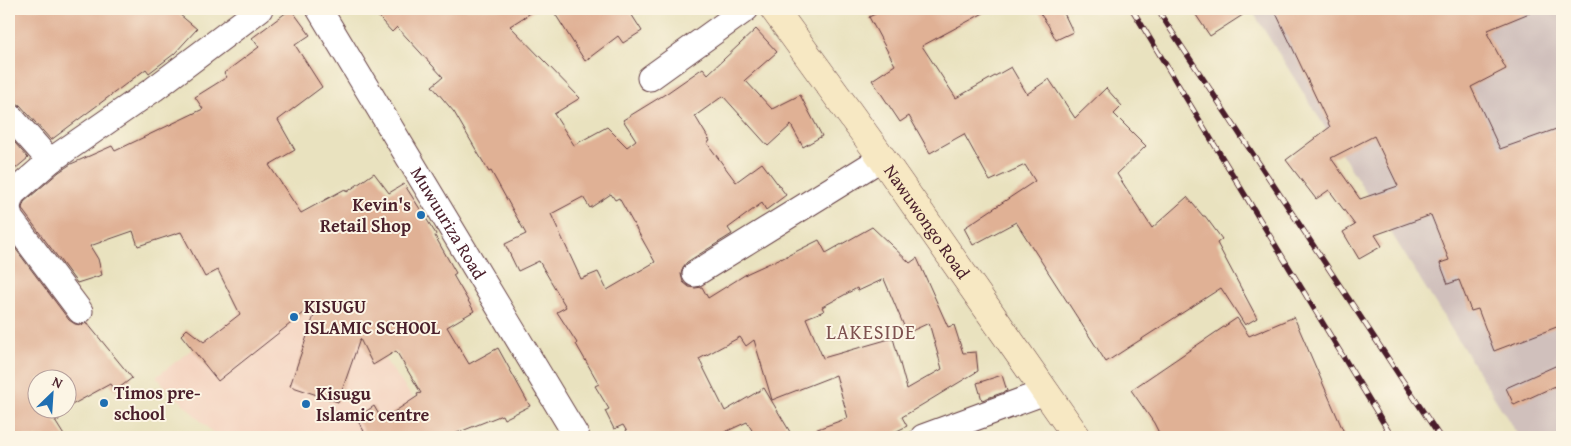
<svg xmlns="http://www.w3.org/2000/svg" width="1571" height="446" font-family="'Gentium Book Plus',serif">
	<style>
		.built { fill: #f4d3c0 }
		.industrial { fill: #d0c0bc }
		.building { fill: #e0b195; fill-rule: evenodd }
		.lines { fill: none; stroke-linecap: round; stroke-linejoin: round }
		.street-casing { stroke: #623c41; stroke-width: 27 }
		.secondary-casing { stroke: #623c41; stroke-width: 29 }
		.street { stroke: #fff; stroke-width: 25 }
		.secondary { stroke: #f7e8c3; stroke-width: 28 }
		.rail-casing { stroke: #4a1f2b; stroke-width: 5.5 }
		.rail { stroke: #fcf5e5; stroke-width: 4; stroke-dasharray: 11; stroke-linecap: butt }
		.poi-dot { fill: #1f6fb2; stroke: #fcf5e5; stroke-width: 2 }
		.labels { text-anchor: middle; stroke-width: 4; stroke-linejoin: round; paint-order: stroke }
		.poi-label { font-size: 18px; font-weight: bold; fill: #4a1f2b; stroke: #fcf5e5; text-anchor: start }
		.street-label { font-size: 18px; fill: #4a1f2b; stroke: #fcf5e5 }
		.quarter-label { font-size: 20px; letter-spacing: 1px; fill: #7e5250; stroke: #fcf5e5 }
	</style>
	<rect width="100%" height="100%" fill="#fcf5e5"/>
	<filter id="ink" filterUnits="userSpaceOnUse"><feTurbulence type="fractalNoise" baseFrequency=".02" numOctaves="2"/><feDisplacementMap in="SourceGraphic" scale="10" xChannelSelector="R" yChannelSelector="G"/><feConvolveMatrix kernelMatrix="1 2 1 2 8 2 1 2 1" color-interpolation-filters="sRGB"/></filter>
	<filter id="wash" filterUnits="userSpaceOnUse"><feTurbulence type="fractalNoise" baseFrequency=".0096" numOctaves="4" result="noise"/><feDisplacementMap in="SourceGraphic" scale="20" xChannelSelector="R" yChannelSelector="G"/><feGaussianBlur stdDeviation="1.12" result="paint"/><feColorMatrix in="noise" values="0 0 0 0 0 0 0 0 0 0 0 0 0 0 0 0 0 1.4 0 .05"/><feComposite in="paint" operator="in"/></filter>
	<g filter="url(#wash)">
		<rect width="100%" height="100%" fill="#e9e2bf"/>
		<!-- built -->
		<polygon class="built" points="311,257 415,401 374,437 217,437 156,377"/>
		<!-- industrial -->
		<polygon class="industrial" points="1251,9 1562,9 1562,437 1519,437"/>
		<g id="blocks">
			<!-- building -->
			<g class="building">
				<polygon points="9,9 173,9 197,29 174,54 149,73 146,69 51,140 20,105 14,102 9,101"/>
				<polygon points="291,9 310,35 295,45 322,87 278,120 295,150 269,165 301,213 345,189 347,192 374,173 389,193 404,184 436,234 435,236 456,273 453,275 474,311 447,327 469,364 498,348 530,406 504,419 502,415 447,437 355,437 364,431 356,418 374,406 382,420 418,396 417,394 421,393 396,351 373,365 360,339 338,402 290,386 319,301 218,381 181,335 187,329 204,342 240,314 218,270 205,277 181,232 138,246 133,231 90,246 98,259 102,275 77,283 24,212 22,208 24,202 59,172 71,164 112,146 115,151 203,109 195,97 227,77 224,73 259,47 252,38"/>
				<path d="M371,9H537L510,26L580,98L554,114L574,145L607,127L627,147L636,140L623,120L667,93L703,68L708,74L756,29L777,52L745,80L772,109L800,95L822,136L803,147L791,125L768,146L723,96L695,116L710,141L707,143L736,182L762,163L786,195L766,210L762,203L728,228L732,234L687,262L683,267L681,274L683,282L689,287L695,288L702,287L708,298L748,273L781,258V259L819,240L826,253L872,227L910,263L917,258L948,327L954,325L963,353L976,352L978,371L902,417L907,426L885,437H802L801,435L848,418L836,375L772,400L754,340L746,346L740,337L699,359L725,411L764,388L793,437H756L747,422L714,437H630L623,425L614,429L605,411L609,409L595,386L599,384L576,344L577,343L557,312L566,307L539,261L518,271L505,244L526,234L491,171L489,172L454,112L432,86L443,77L397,27L392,32ZM611,194L615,200L619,198L655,262L607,290L598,272L581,279L551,214L583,197L590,208ZM884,279L907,333L929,323L942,369L907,389L893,338L823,358L806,318L824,311L822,307L857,288L858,291Z"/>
				<polygon points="552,9 628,9 642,31 623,43 618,36 585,61"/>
				<polygon points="885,9 991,9 922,46 956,98 1011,67 1027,94 1049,79 1075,118 1106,88 1122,106 1114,114 1146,146 1117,174 1152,228 1187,197 1203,216 1205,216 1222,239 1217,243 1257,318 1245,325 1221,288 1106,362 1016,222 973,245 964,228 1035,181 1025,165 990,181 964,134 930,153 909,116 900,122 872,80 895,65 869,17"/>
				<polygon points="1037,9 1062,9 1073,32 1056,40 1048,25"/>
				<polygon points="1192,9 1252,9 1210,36"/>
				<path d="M1274,9H1539L1488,30L1489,32L1487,33L1506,69L1471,87L1500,149L1562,127V325L1494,351L1478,309L1471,311L1459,280L1448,284L1440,263L1449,260L1431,215L1375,235L1382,246L1359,259L1343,232L1355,225L1329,190L1316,199L1286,160L1330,127ZM1374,136L1398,186L1360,199L1331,158Z"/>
				<polygon points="9,136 28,158 9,174"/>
				<polygon points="9,240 69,320 75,324 81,325 87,323 132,378 115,391 110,384 68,407 68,378 38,378 38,408 64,408 55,413 59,420 55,421 65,437 9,437"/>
				<polygon points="1294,317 1346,437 1161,437 1154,423 1131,390 1237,318 1249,336"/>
				<polygon points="1562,363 1562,383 1514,405 1506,388"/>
				<polygon points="1002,375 1007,391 982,400 977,383"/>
			</g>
		</g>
	</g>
	<g filter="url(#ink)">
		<use href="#blocks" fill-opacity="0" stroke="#623c41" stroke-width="1"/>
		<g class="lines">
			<!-- street casing -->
			<g class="street-casing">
				<g id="street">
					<path id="s1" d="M319,9L577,437"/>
					<polyline points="650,78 746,9"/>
					<polyline points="9,115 50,161"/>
					<polyline points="9,203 12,194 50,161 154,89 260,9"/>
					<polyline points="9,212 10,218 80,311"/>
					<polyline points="695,274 882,158"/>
					<polyline points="923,437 1045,392"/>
				</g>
			</g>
			<!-- secondary casing -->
			<g class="secondary-casing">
				<g id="secondary">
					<path id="s2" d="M774,9L882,158L1077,437"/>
				</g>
			</g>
			<!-- street -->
			<use href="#street" class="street"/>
			<!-- secondary -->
			<use href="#secondary" class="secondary"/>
			<!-- rail casing -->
			<g class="rail-casing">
				<g id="rail">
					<polyline points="1132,9 1392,437"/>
					<polyline points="1157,9 1440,437"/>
				</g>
			</g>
			<!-- rail -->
			<use href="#rail" class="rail"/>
		</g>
	</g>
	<!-- markers -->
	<g class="poi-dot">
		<circle cx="421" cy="215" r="5"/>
		<circle cx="294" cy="317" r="5"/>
		<circle cx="104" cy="403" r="5"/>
		<circle cx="306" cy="404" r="5"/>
	</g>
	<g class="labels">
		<!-- poi labels -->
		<g class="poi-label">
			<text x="411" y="211" text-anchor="end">Kevin's<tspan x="411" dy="21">Retail Shop</tspan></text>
			<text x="304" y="313">KISUGU<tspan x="304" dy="21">ISLAMIC SCHOOL</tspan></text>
			<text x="114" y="399">Timos pre-<tspan x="114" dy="21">school</tspan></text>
			<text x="316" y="400">Kisugu<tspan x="316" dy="21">Islamic centre</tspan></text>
		</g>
		<!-- street labels -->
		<g class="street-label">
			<text dy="6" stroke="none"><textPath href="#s2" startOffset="262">Nawuwongo Road</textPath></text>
			<text dy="6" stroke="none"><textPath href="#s1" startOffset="250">Muwuuriza Road</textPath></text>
		</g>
		<!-- quarter labels -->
		<g class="quarter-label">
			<text x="871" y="339">LAKESIDE</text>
		</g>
	</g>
	<!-- margin -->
	<rect width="1571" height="446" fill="none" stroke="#fcf5e5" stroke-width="30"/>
	<!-- north arrow -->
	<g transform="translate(52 394) rotate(25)"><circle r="24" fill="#fcf5e5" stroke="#b59f9b"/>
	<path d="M0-4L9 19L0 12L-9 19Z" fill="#1f6fb2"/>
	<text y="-8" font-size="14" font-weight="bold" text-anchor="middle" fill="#4a1f2b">N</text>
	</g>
</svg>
